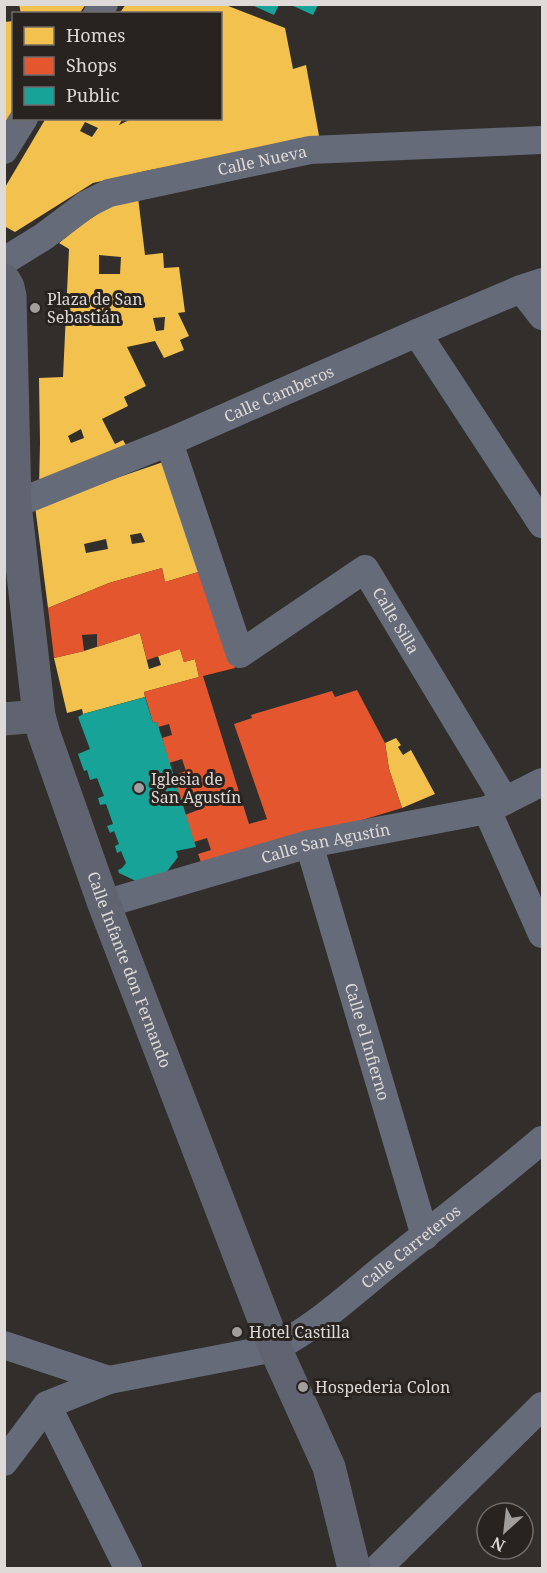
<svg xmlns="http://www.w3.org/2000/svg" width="547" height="1573" font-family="'Noto Serif',serif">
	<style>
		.homes { fill: #f2c14e; fill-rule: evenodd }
		.shops { fill: #e4572e }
		.public { fill: #17a398 }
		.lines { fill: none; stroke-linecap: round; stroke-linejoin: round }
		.street { stroke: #666b7a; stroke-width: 28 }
		.secondary { stroke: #606470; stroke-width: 33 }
		.poi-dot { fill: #a19e9b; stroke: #292320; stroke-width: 2 }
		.labels { text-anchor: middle; stroke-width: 6; stroke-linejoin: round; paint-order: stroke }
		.street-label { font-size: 16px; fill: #dedad7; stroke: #292320 }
		.poi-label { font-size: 16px; fill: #dedad7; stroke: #292320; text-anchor: start }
	</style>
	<rect width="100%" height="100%" fill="#312e2b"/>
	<!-- homes -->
	<g class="homes">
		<polygon points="19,4 86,4 79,14 21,14"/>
		<path d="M126,4H223L285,28L293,69L306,65L320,141L150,170L93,183L15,232L4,226V189L46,118H123L119,125L133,118H220V14H119ZM85,122L98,128L92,137L80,131Z"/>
		<polygon points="14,21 14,114 4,129 4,22"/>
		<path d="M138,197L145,255L163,253L164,268L179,267L185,312L178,313L189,336L180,340L184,350L164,358L155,341L127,347L146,386L124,397L128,406L102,419L115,444L123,440L131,454L39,488L40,443L39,378L63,377L69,249L59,243L80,226L114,203ZM99,255L121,257L120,274H99ZM165,317L164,330L156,331L153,318ZM81,429L84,438L71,443L68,436Z"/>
		<path d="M169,460L205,570L165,582L162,568L109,583L48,608L35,506ZM141,533L145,542L132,544L130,535ZM106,539L108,549L86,553L84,544Z"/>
		<polygon points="140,633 149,669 161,665 158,656 180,649 184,662 195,659 199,677 144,692 145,697 83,714 82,709 67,713 54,658 84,651"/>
		<polygon points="396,738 401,745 398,747 403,755 411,750 435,794 402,808 389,769 385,743"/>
	</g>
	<!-- shops -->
	<polygon class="shops" points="162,568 165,582 205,570 235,668 203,676 249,824 267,819 234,724 252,718 251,715 332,691 335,697 357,690 385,743 389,769 402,808 203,868 198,854 211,850 207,838 194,842 185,815 198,810 194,799 182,803 173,776 186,771 182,759 169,763 162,738 172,735 169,724 158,727 157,722 153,723 144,692 199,677 195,659 184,662 180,649 147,660 140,633 97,647 97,634 82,635 84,651 54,658 48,608 109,583"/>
	<!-- public -->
	<g class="public">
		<polygon points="252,5 279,5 274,15"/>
		<polygon points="291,5 318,5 313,15"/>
		<polygon points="145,697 153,723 157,722 196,847 176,851 178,857 165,874 138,882 119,873 118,870 122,868 126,863 121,851 117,853 115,846 119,844 114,831 110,833 107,826 113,824 106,804 100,805 98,798 104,796 97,778 90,780 87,770 84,771 78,754 90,749 78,717 83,714"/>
	</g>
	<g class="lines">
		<!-- street -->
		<g class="street">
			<polyline points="97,14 104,4"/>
			<polyline points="4,150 24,118"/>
			<path id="s1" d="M4,261L43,237L87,204L109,193L310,150L542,140"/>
			<polyline points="521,289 542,316"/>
			<polyline points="417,333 542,524"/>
			<path id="s2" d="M169,442L240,654L365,569L505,801"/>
			<path id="s3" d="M15,504L169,442L417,333L521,289L542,282"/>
			<polyline points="487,810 542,934"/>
			<path id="s4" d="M309,844L425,1236"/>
			<path id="s5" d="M104,904L309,844L487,810L542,782"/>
			<polyline points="4,1345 109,1380"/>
			<polyline points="47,1405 128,1568"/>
			<path id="s6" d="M4,1462L47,1405L109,1380L275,1348C316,1327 350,1295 386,1266C438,1224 491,1183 542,1140"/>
			<polyline points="378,1568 542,1406"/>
		</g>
		<!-- secondary -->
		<g class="secondary">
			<path id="s7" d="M4,280L8,287L10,296L15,504L39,716L44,734L104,904L275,1348L329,1467L354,1568"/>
			<polyline points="4,719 39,716"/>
		</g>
	</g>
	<!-- markers -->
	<g class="poi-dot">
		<circle cx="35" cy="308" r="6"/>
		<circle cx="139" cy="788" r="6"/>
		<circle cx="237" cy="1332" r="6"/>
		<circle cx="303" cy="1387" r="6"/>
	</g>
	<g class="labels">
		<!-- street labels -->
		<g class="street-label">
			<text dy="6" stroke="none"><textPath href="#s1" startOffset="282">Calle Nueva</textPath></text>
			<text dy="6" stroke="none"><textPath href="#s3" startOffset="286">Calle Camberos</textPath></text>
			<text dy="6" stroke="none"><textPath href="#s2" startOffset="435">Calle Silla</textPath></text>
			<text dy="6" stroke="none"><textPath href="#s5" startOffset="230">Calle San Agustín</textPath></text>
			<text dy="6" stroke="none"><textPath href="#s7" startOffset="708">Calle Infante don Fernando</textPath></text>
			<text dy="6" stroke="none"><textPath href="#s4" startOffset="206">Calle el Infierno</textPath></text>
			<text dy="6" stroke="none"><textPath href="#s6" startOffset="477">Calle Carreteros</textPath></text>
		</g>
		<!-- poi labels -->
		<g class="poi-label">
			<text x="47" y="305">Plaza de San<tspan x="47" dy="18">Sebastián</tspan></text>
			<text x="151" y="785">Iglesia de<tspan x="151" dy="18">San Agustín</tspan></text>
			<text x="249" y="1338">Hotel Castilla</text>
			<text x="315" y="1393">Hospederia Colon</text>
		</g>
	</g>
	<!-- border -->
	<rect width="547" height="1573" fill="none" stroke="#dedad7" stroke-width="12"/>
	<!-- legend -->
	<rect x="12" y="12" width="210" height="108" fill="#292320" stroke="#716c69" stroke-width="1.5"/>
	<rect x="24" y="27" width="30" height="18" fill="#f2c14e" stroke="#716c69" stroke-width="1.5"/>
	<text x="66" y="42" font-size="18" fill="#dedad7">Homes</text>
	<rect x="24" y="57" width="30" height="18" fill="#e4572e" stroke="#716c69" stroke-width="1.5"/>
	<text x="66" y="72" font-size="18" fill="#dedad7">Shops</text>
	<rect x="24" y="87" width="30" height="18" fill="#17a398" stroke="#716c69" stroke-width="1.5"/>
	<text x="66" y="102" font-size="18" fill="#dedad7">Public</text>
	<!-- north arrow -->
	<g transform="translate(505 1531) rotate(207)"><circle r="28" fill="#292320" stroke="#716c69" stroke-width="1.5"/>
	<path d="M0-4.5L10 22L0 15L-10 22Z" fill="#a19e9b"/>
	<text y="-9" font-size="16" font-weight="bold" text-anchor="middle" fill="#dedad7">N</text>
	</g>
</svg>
